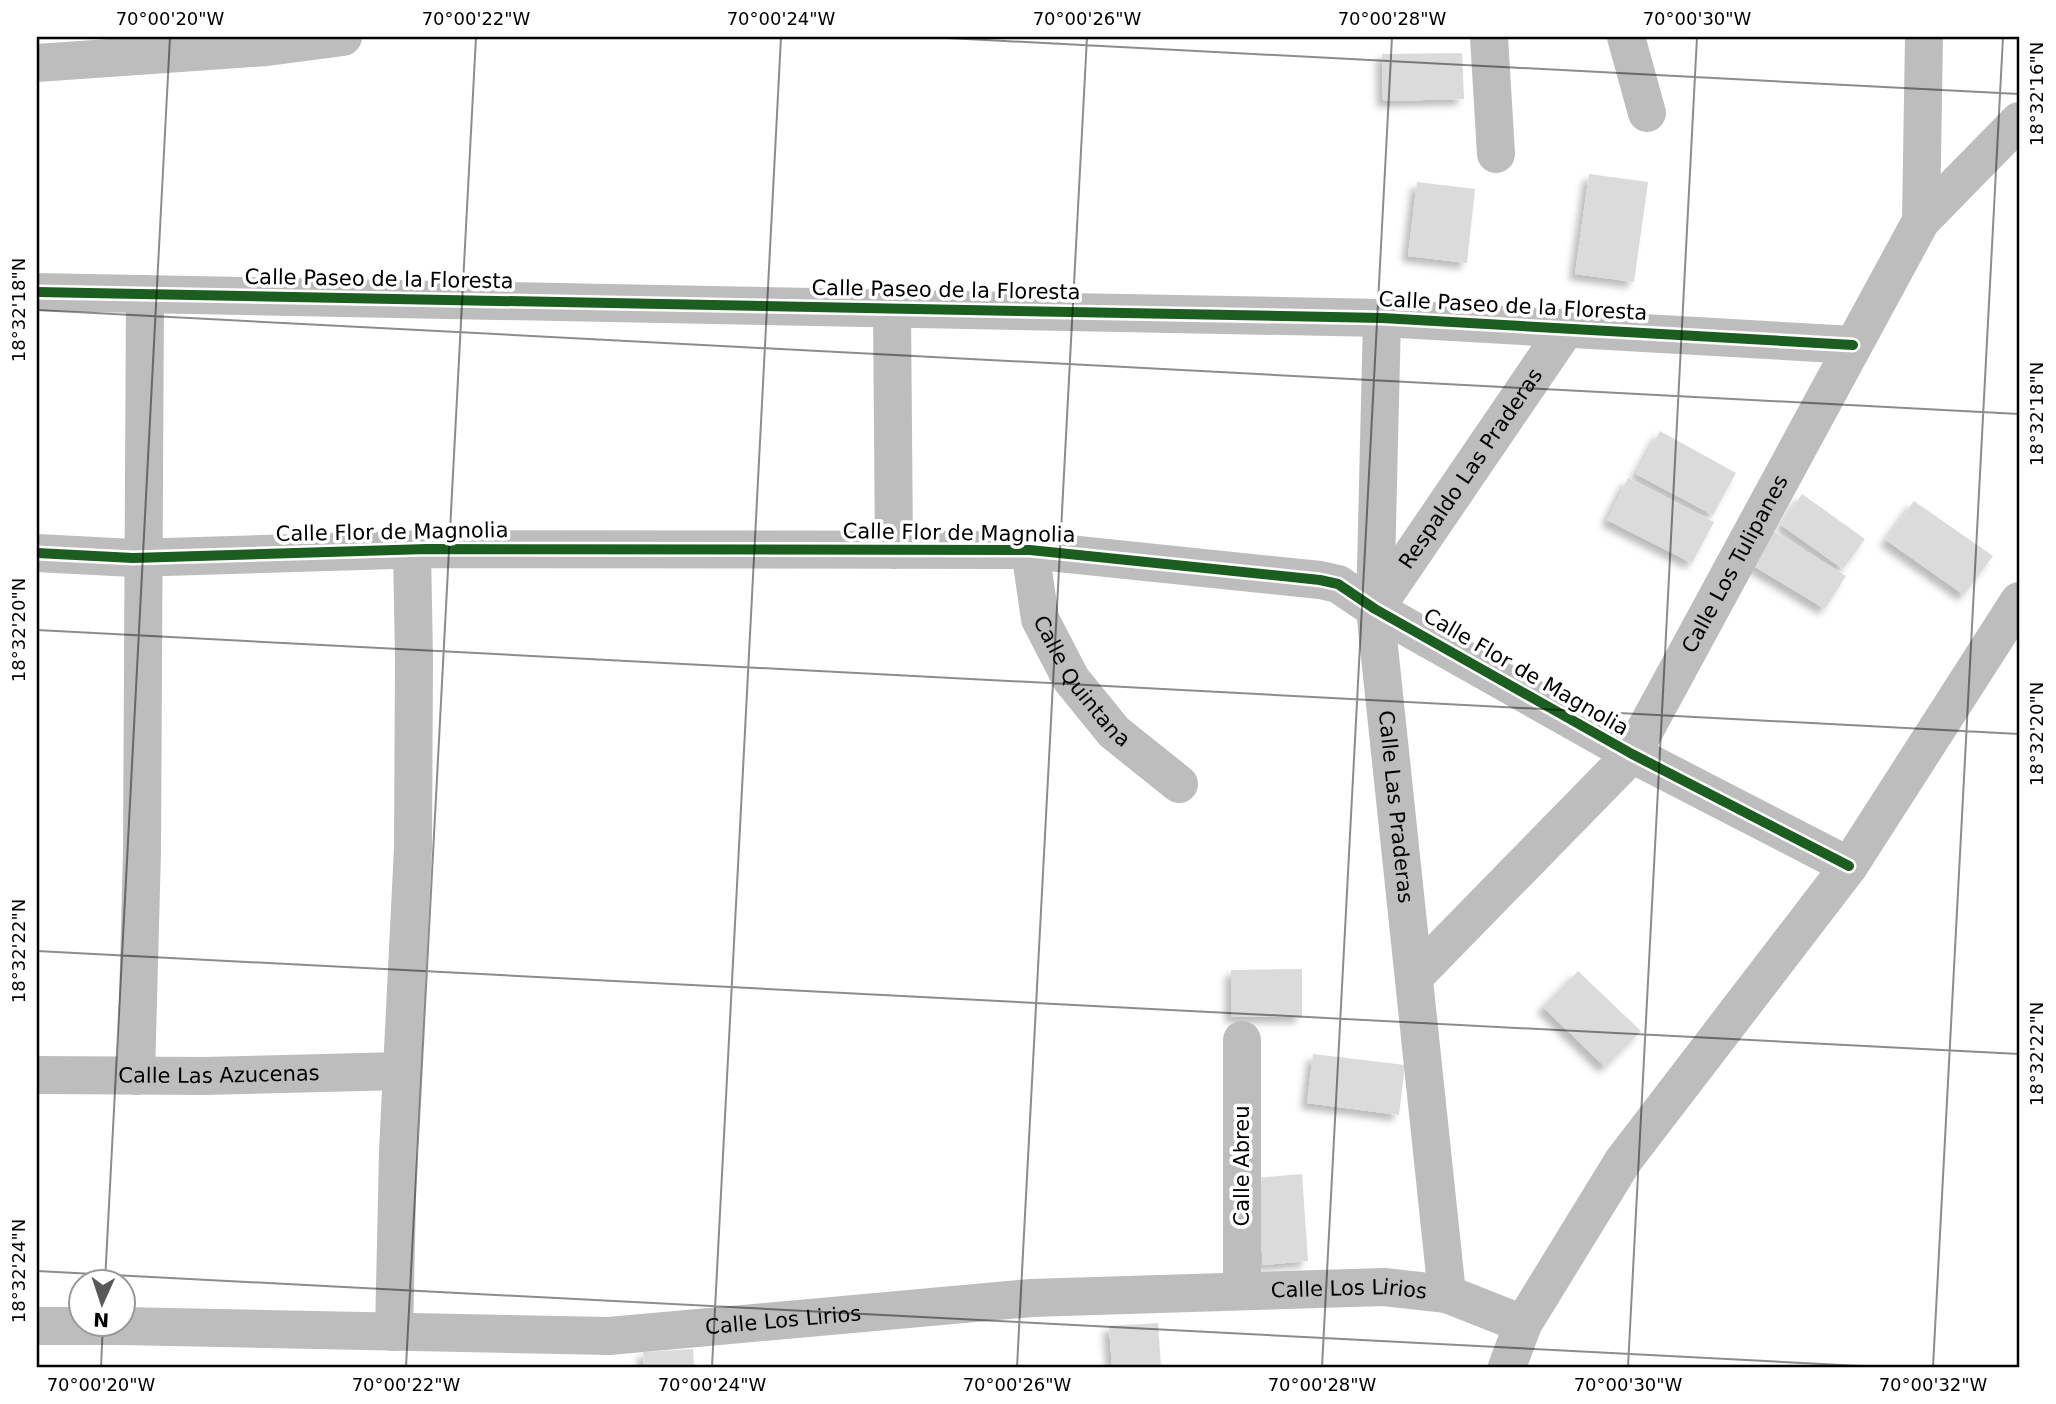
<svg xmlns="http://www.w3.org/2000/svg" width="2056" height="1404" font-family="'DejaVu Sans',sans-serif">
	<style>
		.building { fill: #dbdbdb; filter: url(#shadow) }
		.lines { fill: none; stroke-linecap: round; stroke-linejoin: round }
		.minor { stroke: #bdbdbd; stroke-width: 38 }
		.cycleway-casing { stroke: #fff; stroke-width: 15 }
		.cycleway { stroke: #1b5e20; stroke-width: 10 }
		.ticks { fill: none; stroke: #000; stroke-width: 2; stroke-opacity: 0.45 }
		.labels { text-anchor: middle; stroke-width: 7; stroke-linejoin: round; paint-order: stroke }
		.street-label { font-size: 21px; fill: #000; stroke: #fff }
		.neatline { fill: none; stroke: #000; stroke-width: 2.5 }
		.ticks-label { font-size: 18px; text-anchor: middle; fill: #000 }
	</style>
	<defs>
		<filter id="shadow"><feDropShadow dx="-6" dy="6" stdDeviation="3.5" flood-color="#0004"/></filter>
	</defs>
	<rect width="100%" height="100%" fill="#fff"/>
	<!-- building -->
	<g class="building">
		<polygon points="1462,53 1464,99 1383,101 1382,54"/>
		<polygon points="1589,174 1648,182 1634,282 1575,274"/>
		<polygon points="1417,182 1475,189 1467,263 1408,256"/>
		<polygon points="1660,431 1736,473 1713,515 1636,474"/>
		<polygon points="1628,478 1714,522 1692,563 1607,520"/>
		<polygon points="1802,494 1865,539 1843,569 1781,525"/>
		<polygon points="1914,501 1993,556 1964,595 1886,540"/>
		<polygon points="1773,531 1846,576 1825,609 1752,565"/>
		<polygon points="1302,969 1302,1017 1231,1017 1231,970"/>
		<polygon points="1578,971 1641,1031 1605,1067 1543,1007"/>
		<polygon points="1313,1054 1405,1065 1399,1115 1307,1103"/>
		<polygon points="1302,1174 1308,1261 1263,1265 1256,1178"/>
		<polygon points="1158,1323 1161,1367 1112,1367 1109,1326"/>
		<polygon points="693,1349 694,1367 644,1367 643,1352"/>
	</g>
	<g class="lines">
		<!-- minor -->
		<g class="minor">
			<polyline points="1489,37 1496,154"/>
			<polyline points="1626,37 1647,113"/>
			<polyline points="37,63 267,47 343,37"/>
			<polyline points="1921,221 1924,37"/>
			<polyline points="37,292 1382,318 1853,345"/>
			<polyline points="892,309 894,550"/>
			<path id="s1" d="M1382,318L1375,609L1447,1294"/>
			<path id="s2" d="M1030,550L1040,619L1071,679L1114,732L1179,784"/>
			<polyline points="37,553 133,558 427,549 1030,550 1320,580 1338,584 1375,609 1632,754 1849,866"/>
			<path id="s3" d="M1375,609L1567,327"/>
			<path id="s4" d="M1414,977L1632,754L1921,221L2019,121"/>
			<polyline points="1242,1040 1242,1291"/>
			<path id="s5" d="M37,1075L203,1076L402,1071"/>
			<polyline points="136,1076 142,851 145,294"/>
			<path id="s6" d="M37,1326H122L609,1336L1031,1298L1384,1287L1447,1294L1523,1324"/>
			<polyline points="394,1332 398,1151 413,848 414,659 412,550"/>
			<polyline points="1507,1367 1523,1324 1623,1161 1849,866 2019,601"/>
		</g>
		<!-- cycleway casing -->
		<g class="cycleway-casing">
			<g id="cycleway">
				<polyline points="37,292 1382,318 1853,345"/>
				<polyline points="37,553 133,558 427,549 1030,550 1320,580 1338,584 1375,609 1632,754 1849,866"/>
			</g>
		</g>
		<!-- cycleway -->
		<use href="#cycleway" class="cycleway"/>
	</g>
	<!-- ticks -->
	<path class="ticks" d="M929,37L2019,94M37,310L2019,414M37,630L2019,734M37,951L2019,1054M37,1271L1880,1367M105,1282L170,37M101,1367L103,1324M406,1367L476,37M712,1367L781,37M1017,1367L1087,37M1322,1367L1392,37M1628,1367L1697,37M1933,1367L2003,37"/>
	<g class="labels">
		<!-- street labels -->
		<g class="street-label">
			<text transform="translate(379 279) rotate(1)" y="7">Calle Paseo de la Floresta</text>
			<text transform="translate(946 290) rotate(1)" y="7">Calle Paseo de la Floresta</text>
			<text transform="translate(1513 306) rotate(3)" y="7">Calle Paseo de la Floresta</text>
			<text dy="7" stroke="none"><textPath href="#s3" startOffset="170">Respaldo Las Praderas</textPath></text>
			<text transform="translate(392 532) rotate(-1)" y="7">Calle Flor de Magnolia</text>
			<text transform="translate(959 533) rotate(1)" y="7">Calle Flor de Magnolia</text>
			<text dy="7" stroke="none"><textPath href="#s4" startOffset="528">Calle Los Tulipanes</textPath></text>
			<text transform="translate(1526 672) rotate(30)" y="7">Calle Flor de Magnolia</text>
			<text dy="7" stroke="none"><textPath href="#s2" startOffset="145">Calle Quintana</textPath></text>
			<text dy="7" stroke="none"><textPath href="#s1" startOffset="490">Calle Las Praderas</textPath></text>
			<text dy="7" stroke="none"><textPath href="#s5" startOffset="182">Calle Las Azucenas</textPath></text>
			<text transform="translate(1242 1166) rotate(-90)" y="7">Calle Abreu</text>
			<text dy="7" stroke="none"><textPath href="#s6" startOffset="1314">Calle Los Lirios</textPath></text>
			<text dy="7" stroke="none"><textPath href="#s6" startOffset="747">Calle Los Lirios</textPath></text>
		</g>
	</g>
	<!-- border -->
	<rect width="2056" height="1404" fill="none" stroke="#ffffff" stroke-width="77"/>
	<!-- north arrow -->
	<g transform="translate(102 1303) rotate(183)"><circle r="33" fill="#ffffff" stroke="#999999" stroke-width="2"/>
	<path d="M0-5L12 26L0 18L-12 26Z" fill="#595959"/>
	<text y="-10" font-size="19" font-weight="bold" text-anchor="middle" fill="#000000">N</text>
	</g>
	<rect x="38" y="38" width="1980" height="1328" class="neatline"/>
	<g class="ticks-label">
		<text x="170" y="25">70°00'20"W</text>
		<text x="476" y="25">70°00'22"W</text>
		<text x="781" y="25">70°00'24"W</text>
		<text x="1087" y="25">70°00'26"W</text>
		<text x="1392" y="25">70°00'28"W</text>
		<text x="1697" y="25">70°00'30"W</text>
		<text transform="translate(2037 94) rotate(-90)" y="6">18°32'16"N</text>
		<text transform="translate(19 310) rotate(-90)" y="6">18°32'18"N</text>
		<text transform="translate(2037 414) rotate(-90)" y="6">18°32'18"N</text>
		<text transform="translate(19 630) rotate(-90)" y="6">18°32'20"N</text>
		<text transform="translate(2037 734) rotate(-90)" y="6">18°32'20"N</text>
		<text transform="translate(19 951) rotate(-90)" y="6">18°32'22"N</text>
		<text transform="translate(2037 1054) rotate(-90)" y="6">18°32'22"N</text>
		<text transform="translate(19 1271) rotate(-90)" y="6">18°32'24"N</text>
		<text x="101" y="1391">70°00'20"W</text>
		<text x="406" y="1391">70°00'22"W</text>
		<text x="712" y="1391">70°00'24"W</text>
		<text x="1017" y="1391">70°00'26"W</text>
		<text x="1322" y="1391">70°00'28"W</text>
		<text x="1628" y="1391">70°00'30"W</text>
		<text x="1933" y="1391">70°00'32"W</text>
	</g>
</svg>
